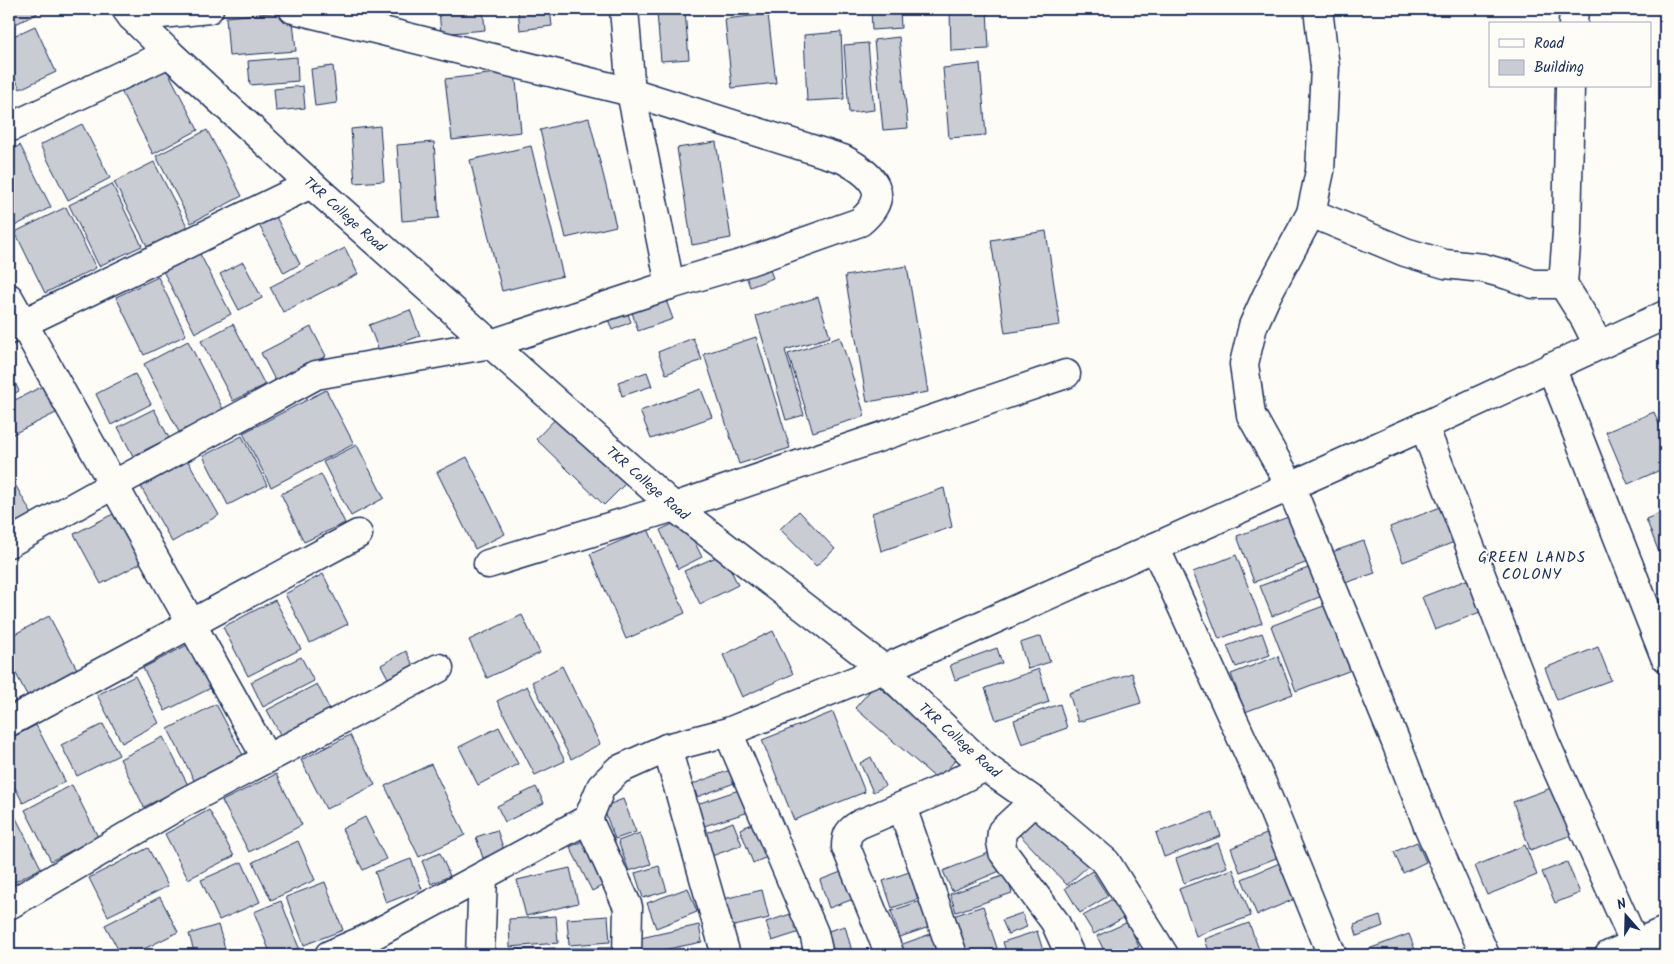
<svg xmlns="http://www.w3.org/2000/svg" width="1674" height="964" font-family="Kalam,sans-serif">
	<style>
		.building { fill: #c9ccd3; stroke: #1b2f5e }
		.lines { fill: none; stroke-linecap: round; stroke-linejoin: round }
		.minor-casing { stroke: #1b2f5e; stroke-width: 31 }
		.minor { stroke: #fdfcf7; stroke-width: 28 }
		.labels { text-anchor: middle; stroke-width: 4; stroke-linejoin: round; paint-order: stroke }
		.street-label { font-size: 14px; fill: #1b2f5e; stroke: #fdfcf7 }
		.neighbourhood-label { font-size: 15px; letter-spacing: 1px; fill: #1b2f5e; stroke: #fdfcf7 }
	</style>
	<rect width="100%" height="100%" fill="#fdfcf7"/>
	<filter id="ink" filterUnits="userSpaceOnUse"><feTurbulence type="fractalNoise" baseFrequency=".02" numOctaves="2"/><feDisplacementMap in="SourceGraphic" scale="10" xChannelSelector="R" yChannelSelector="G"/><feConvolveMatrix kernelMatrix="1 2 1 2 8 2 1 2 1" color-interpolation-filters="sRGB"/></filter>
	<g filter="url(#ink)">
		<!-- building -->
		<g class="building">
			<polygon points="9,9 34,9 37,14 9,27"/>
			<polygon points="352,9 390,9 390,12 353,17"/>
			<polygon points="439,9 483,9 485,30 441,34"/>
			<polygon points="518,9 550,9 552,26 520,30"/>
			<polygon points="871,9 900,9 901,28 872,30"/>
			<polygon points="950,9 987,9 989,49 951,51"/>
			<polygon points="292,11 296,51 229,56 226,17"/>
			<polygon points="685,11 689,59 661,61 657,13"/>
			<polygon points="768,14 776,83 732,88 725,19"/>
			<polygon points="35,26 56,72 20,89 9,65 9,38"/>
			<polygon points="841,32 844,99 807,101 804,35"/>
			<polygon points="899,37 908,128 883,130 874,40"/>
			<polygon points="868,43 874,110 849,113 844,45"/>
			<polygon points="297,57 298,81 250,85 248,61"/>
			<polygon points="164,64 198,130 153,154 119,87"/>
			<polygon points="980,64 986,135 949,138 943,68"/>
			<polygon points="333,66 337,103 315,106 311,69"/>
			<polygon points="515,71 521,132 452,140 445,79"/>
			<polygon points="303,86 305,108 276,111 274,89"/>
			<polygon points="589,118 616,226 566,238 540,130"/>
			<polygon points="82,124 110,178 68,200 40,145"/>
			<polygon points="380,126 384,181 355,183 351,129"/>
			<polygon points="207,130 242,196 191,223 156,156"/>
			<polygon points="434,142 439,218 402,221 397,145"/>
			<polygon points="716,142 731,238 692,245 677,148"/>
			<polygon points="20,145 51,207 9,229 9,151"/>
			<polygon points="531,146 563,276 502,291 470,160"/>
			<polygon points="154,162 188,228 148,248 114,182"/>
			<polygon points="112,184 142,246 99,266 69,205"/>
			<polygon points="66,207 96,268 45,293 15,232"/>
			<polygon points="274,213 300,264 284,273 257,221"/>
			<polygon points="1046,231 1060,325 1005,333 991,240"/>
			<polygon points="345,248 358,274 283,312 270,287"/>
			<polygon points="199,252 231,314 195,333 163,271"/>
			<polygon points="766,259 773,278 750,287 743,268"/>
			<polygon points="243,262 262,298 239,310 220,274"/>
			<polygon points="907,266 928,392 867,402 845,276"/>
			<polygon points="158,277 186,335 144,355 116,297"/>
			<polygon points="663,292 673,319 638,331 629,303"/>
			<polygon points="818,297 830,337 785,350 804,415 786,420 756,316"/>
			<polygon points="410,310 420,336 379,351 369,325"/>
			<polygon points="627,312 631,322 612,330 608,319"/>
			<polygon points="233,324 265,385 233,401 201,341"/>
			<polygon points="311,327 326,356 276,382 261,353"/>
			<polygon points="756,337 790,448 739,464 704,354"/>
			<polygon points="840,337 865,416 813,432 788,354"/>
			<polygon points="693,338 702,360 666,374 658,352"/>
			<polygon points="188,341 224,411 180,434 144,364"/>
			<polygon points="9,370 19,391 9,396"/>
			<polygon points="647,372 652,386 622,396 618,382"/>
			<polygon points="135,374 151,404 111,425 96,394"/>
			<polygon points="43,386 56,413 9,436 9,403"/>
			<polygon points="701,389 712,417 651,439 640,411"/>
			<polygon points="326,390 354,444 271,487 243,433"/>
			<polygon points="154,409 169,438 133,456 118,427"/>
			<polygon points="1654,412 1665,438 1665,468 1628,484 1606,432"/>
			<polygon points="561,413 629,480 604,505 536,439"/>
			<polygon points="242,436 267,485 228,505 203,456"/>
			<polygon points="357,445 384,498 351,516 323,462"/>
			<polygon points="467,457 505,534 475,549 437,472"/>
			<polygon points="188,461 219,515 172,542 141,487"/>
			<polygon points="9,474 33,516 9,530"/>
			<polygon points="321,474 345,523 304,542 281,494"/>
			<polygon points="944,488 952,527 881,551 872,513"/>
			<polygon points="1443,506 1457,541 1403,562 1390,527"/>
			<polygon points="119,511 145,561 101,584 74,534"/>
			<polygon points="799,511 835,549 816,566 780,529"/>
			<polygon points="1665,511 1665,568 1646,519"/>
			<polygon points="1291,516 1308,562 1254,582 1237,536"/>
			<polygon points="683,519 702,557 678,569 660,530"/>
			<polygon points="648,529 685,613 626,639 590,554"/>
			<polygon points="1364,541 1375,573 1336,586 1326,554"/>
			<polygon points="723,554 738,585 700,604 684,571"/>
			<polygon points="1236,555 1262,623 1219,639 1193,572"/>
			<polygon points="1311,567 1322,596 1272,616 1260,586"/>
			<polygon points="323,574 348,624 310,643 285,594"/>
			<polygon points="1477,576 1490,608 1435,630 1422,597"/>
			<polygon points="275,600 301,649 248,676 223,627"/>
			<polygon points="1334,602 1359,667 1296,691 1271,626"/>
			<polygon points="522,615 540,653 487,678 469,640"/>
			<polygon points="49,616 78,671 28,697 9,660 9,637"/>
			<polygon points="773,631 793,674 742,697 723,655"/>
			<polygon points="1262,633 1270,655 1236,667 1227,646"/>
			<polygon points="1041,636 1050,662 1028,669 1020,643"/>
			<polygon points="189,644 211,688 165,711 143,668"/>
			<polygon points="1598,647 1611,680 1557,700 1545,668"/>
			<polygon points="997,648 1002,663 955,680 950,665"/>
			<polygon points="406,651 413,665 388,678 381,665"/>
			<polygon points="1278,656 1293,694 1245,712 1231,674"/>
			<polygon points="301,657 314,681 263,707 251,682"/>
			<polygon points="562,666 600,744 571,759 532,682"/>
			<polygon points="1039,669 1049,702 996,720 985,688"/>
			<polygon points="1132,673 1141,703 1078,722 1069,693"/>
			<polygon points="135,676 159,723 122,743 97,695"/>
			<polygon points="317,684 330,710 281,736 267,710"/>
			<polygon points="876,684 959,756 938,780 855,708"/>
			<polygon points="527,686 565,761 535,775 497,701"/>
			<polygon points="216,704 244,757 195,782 168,729"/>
			<polygon points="1060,704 1067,728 1022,744 1014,720"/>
			<polygon points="833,712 865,792 794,820 762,740"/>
			<polygon points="103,724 119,755 77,776 61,745"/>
			<polygon points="36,725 65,781 23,803 9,776 9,739"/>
			<polygon points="499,727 518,764 478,785 459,747"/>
			<polygon points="350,735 375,785 326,809 301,760"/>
			<polygon points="163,737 188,785 144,807 120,759"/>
			<polygon points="871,757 885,786 873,792 860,763"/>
			<polygon points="431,764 465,835 419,857 385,786"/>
			<polygon points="733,769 737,782 697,797 693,784"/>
			<polygon points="276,774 302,825 249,852 222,801"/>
			<polygon points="1562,784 1580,832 1530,850 1513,802"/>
			<polygon points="72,785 98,837 51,861 25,810"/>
			<polygon points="536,787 544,803 505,822 497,806"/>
			<polygon points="742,789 749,812 704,826 697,804"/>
			<polygon points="623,799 636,832 615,839 603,807"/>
			<polygon points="209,810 234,856 188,879 165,834"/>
			<polygon points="1212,812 1221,836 1164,857 1156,833"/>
			<polygon points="1041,814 1089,865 1067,885 1019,834"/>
			<polygon points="15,816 41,868 9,885 9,819"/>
			<polygon points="365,817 386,859 363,870 342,829"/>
			<polygon points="759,821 772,855 753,863 740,829"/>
			<polygon points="733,822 742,845 709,857 700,835"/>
			<polygon points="497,830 504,850 483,858 476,837"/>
			<polygon points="1274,831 1284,855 1240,872 1231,848"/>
			<polygon points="640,833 651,864 629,871 618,841"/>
			<polygon points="591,837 613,880 592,891 570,847"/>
			<polygon points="298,841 315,880 271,900 253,862"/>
			<polygon points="1417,842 1426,862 1403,873 1394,852"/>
			<polygon points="1218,843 1227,867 1184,883 1176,859"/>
			<polygon points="1525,845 1537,875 1487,895 1475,866"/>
			<polygon points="148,848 168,886 108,916 89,878"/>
			<polygon points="991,852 1000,871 952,891 943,871"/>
			<polygon points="440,853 450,876 431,884 422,861"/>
			<polygon points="411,859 422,889 386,903 375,872"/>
			<polygon points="1289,859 1304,895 1257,915 1242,879"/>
			<polygon points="242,862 260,902 219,920 201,880"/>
			<polygon points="1567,862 1580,893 1555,903 1542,872"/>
			<polygon points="659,866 667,891 643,898 635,873"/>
			<polygon points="570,868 578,903 526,916 517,880"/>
			<polygon points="849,869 859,897 829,908 820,880"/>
			<polygon points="918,869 927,896 892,908 883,881"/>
			<polygon points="1233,869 1251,916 1196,936 1179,889"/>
			<polygon points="1092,871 1108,896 1080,913 1065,888"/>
			<polygon points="1006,875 1012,893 956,912 950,894"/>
			<polygon points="325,882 343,930 304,945 286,897"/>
			<polygon points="688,888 697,912 656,928 647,903"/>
			<polygon points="762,890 769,918 726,928 719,900"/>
			<polygon points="160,897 178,932 132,955 121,955 105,925"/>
			<polygon points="1114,898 1125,917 1094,934 1083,916"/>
			<polygon points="927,899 935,925 900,937 891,911"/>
			<polygon points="281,901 299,948 280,955 271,955 254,912"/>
			<polygon points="983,906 997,948 977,955 967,955 953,916"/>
			<polygon points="797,912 803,931 772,941 766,922"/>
			<polygon points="1022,913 1027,927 1008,934 1002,920"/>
			<polygon points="556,916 558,943 510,947 509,919"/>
			<polygon points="608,916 610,942 569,945 567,919"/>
			<polygon points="1380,916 1383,926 1357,936 1354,925"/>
			<polygon points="1128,922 1139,947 1121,955 1106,955 1097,936"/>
			<polygon points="1249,923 1261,955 1210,955 1205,939"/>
			<polygon points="218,925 227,955 195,955 189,934"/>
			<polygon points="699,925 702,942 639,955 636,939"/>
			<polygon points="845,926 853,955 824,955 818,934"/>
			<polygon points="1037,931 1044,954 1038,955 1007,955 1003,942"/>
			<polygon points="936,932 943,953 938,955 904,955 900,945"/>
			<polygon points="1409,934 1417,955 1356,955 1355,954"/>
			<polygon points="1323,945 1326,955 1295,955"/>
			<polygon points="555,948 556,955 510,955 510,950"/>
			<rect x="571" y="948" width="42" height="7"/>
			<polygon points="1147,949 1150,955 1132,955"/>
			<polygon points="412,951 412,955 375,955 374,952"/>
		</g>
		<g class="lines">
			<!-- minor casing -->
			<g class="minor-casing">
				<g id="minor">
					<polyline points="126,9 132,17 169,53 311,184 674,507 884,669 985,767 1034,801 1106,862 1164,955"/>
					<polyline points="624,9 631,92 670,285"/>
					<polyline points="1318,9 1325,67 1320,171 1311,213 1267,295 1253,326 1244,364 1251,415 1290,485 1395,740 1428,826 1485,955"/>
					<polyline points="132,17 209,9"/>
					<polyline points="1573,24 1574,9"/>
					<polyline points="1570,86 1567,232 1563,284 1585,319 1598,345"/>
					<polyline points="9,128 169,53"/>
					<polyline points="1311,213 1405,252 1445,264 1483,268 1508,275 1533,284 1563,284"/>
					<polyline points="9,298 267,759"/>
					<polyline points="9,330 311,184"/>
					<polyline points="1551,367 1665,657"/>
					<polyline points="1424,426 1545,742 1635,944"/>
					<path d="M9,543L113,485L316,375L491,344L670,285L747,262L860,222C893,194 873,175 843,159L631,92L293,9"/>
					<polyline points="1155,547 1262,783 1332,955"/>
					<polyline points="488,564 674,507 1066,374"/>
					<polyline points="9,722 358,534"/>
					<polyline points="728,732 814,933 819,955"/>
					<polyline points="667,748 726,955"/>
					<polyline points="1034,801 1002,831 1001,842 1003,852 1055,922 1070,955"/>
					<polyline points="902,807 953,955"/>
					<polyline points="588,819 628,907 627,955"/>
					<polyline points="9,905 183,803 439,668"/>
					<polyline points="329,955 366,939 588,819 601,787 618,770 667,748 728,732 884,669 1424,426 1665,315"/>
					<polyline points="480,955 483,877"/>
					<path d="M890,955L846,847C846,835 849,830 860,824L938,791L985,767"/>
					<polyline points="1609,955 1665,931"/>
				</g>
			</g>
			<!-- minor -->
			<use href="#minor" class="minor"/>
		</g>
	</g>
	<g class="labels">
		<!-- street labels -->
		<g class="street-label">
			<text transform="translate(345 214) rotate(42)" y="5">TKR College Road</text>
			<text transform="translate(648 483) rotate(41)" y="5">TKR College Road</text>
			<text transform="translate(960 740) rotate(42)" y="5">TKR College Road</text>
		</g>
		<!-- neighbourhood labels -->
		<g class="neighbourhood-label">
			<text x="1532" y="562">GREEN LANDS<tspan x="1532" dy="17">COLONY</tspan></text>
		</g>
	</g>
	<!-- margin -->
	<rect width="1674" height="964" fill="none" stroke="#fdfcf7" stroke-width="30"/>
	<rect x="15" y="15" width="1644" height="934" fill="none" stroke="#1b2f5e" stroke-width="2" filter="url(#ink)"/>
	<!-- legend -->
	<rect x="1489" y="22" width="162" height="65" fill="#fdfcf7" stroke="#a3aaba"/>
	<rect x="1499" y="39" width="25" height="8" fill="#fdfcf7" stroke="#a3aaba"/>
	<text x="1534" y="48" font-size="15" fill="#1b2f5e">Road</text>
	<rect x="1499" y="60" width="25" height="15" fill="#c9ccd3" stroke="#a3aaba"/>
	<text x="1534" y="72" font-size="15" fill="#1b2f5e">Building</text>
	<!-- north arrow -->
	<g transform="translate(1626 916) rotate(340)" stroke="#fdfcf7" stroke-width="4" paint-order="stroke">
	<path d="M0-4L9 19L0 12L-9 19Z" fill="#1b2f5e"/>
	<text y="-8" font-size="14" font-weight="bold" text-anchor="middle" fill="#1b2f5e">N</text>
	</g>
</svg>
